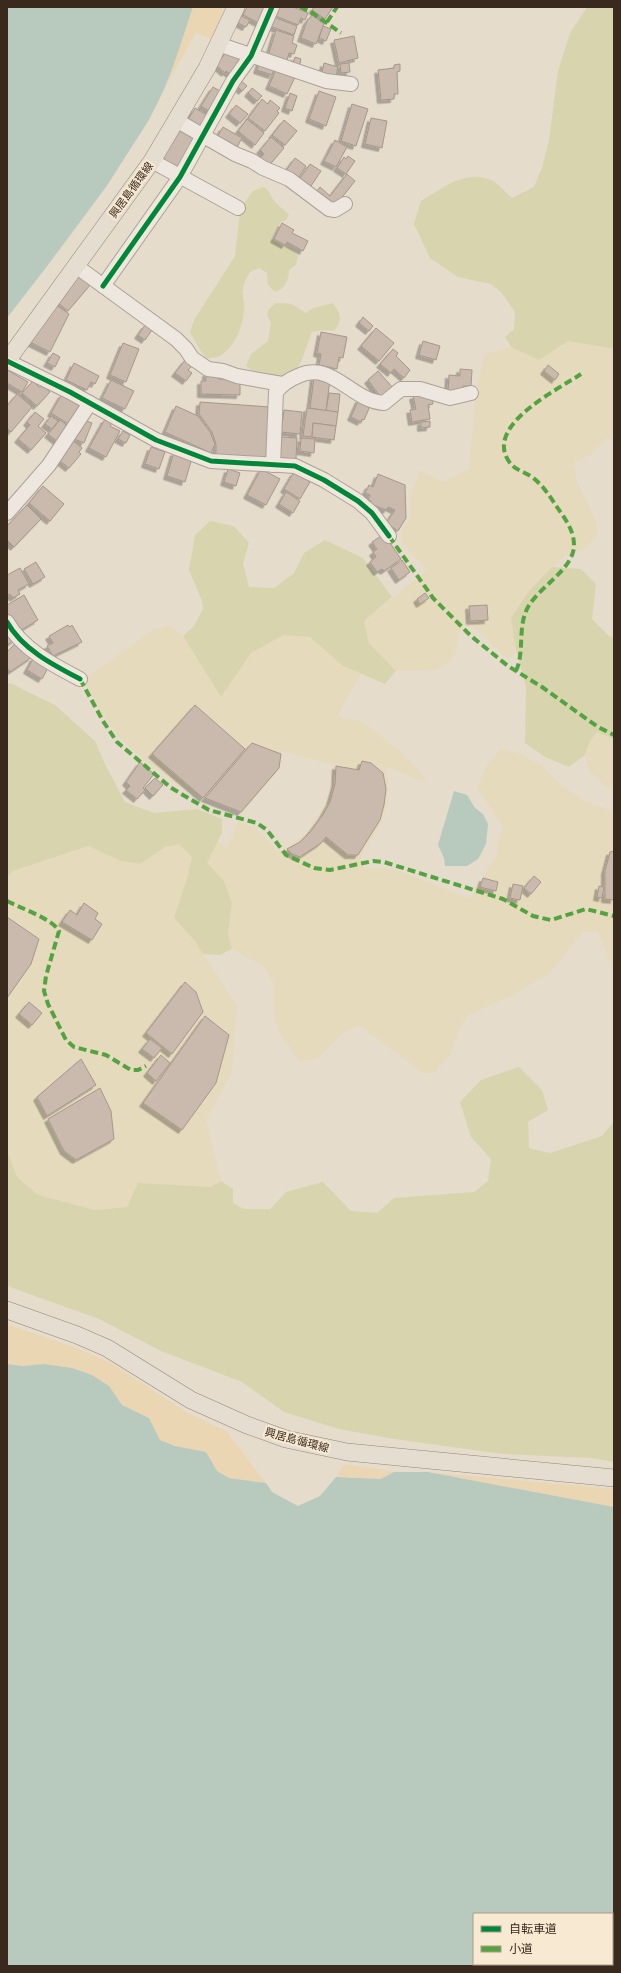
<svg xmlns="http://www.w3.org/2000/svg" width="621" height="1973" font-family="Merriweather,'Noto Sans JP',serif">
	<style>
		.farmland { fill: #e6dabc }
		.green { fill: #d8d5ae }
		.sand { fill: #ead6b3 }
		.water { fill: #b8cabd; fill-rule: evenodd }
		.pier { fill: #e6dccc }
		.building { fill: #cabaad; stroke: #a6978b; filter: url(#shadow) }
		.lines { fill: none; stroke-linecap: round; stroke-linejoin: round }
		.minor-casing { stroke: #aba196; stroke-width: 16 }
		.major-casing { stroke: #91877c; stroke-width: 18 }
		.minor { stroke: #ede7df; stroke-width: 14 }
		.major { stroke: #e5ddd0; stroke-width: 17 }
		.quiet { stroke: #54a341; stroke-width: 4; stroke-dasharray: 8 4; stroke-linecap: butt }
		.cycleway-casing { stroke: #f7e9d2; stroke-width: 8 }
		.cycleway { stroke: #00873e; stroke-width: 5 }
		.labels { text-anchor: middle; stroke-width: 4; stroke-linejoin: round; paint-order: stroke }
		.street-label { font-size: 11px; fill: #3a291d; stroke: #f7e9d2 }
	</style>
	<defs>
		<filter id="shadow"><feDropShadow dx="-3.5" dy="3.5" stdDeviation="0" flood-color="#0004"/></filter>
	</defs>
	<rect width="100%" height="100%" fill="#e6dccc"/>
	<!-- farmland -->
	<g class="farmland">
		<polygon points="568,341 614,349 614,441 608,438 589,456 574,462 577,482 596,520 597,537 585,549 565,556 528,592 511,618 516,650 512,658 507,658 468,622 459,632 455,656 437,670 396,671 369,643 364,621 427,570 403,545 400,534 410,517 411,495 420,470 443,482 469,469 475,399 484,355 511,347 539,360"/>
		<polygon points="169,626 183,636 221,697 251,653 284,635 310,637 343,666 361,674 337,716 360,721 378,733 403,754 426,778 423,782 389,767 385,770 388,781 386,807 382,822 362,854 364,868 380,868 399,871 470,898 496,856 502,825 477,788 485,768 500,749 517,753 541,765 561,785 585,801 614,812 614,971 598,932 583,932 550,973 513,995 470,1014 460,1027 450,1055 434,1073 423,1073 359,1025 344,1032 317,1059 300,1061 282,1038 275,1021 274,985 264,966 232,949 228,934 232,903 224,881 206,863 218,841 228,847 238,821 256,828 268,840 278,853 298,840 309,830 328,800 333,784 333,765 282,751 280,768 242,813 210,802 179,786 136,753 119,737 103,715 83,680 155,629"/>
		<polygon points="597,732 614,739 614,788 604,786 588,770 585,755 590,741"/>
		<polygon points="179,844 192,856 188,875 174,918 195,941 237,1006 232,1072 206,1120 221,1181 211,1187 139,1183 128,1207 95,1210 38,1195 17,1177 7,1151 7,877 13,871 88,846 121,861 140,864 165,847"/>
	</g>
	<!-- green -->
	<g class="green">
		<path d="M587,7H614V349L568,341L539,360L511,347L505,337L514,329L515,312L501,292L491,284L458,277L430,258L414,224L421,201C443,188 467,168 493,181C500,185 506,193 512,198L534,187L542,168L549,140L558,71L570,33Z"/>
		<path d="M264,187C271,192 271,198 276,203C281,208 285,210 289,215L286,220L281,222L271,239L284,247C290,246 294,251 298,256L296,265L289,270C289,280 285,289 275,292L268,285L267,273L259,268L250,272C247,277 244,282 243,289C242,296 245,303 244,310C243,330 230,361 206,358L200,350L190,332L194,320L235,256L239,219L244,203L253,191Z"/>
		<path d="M276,303L292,304L306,313L313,308L333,303C341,314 343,320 334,331L323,330L312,332C301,357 303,382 268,375C259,373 253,372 246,366L251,354L268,341L271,323L267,315L269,309Z"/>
		<polygon points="210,521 234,526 249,543 243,563 249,587 274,588 294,573 304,553 325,540 363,558 392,597 364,621 369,643 396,671 385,684 343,666 310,637 284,635 251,653 221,697 183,636 194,626 203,609 202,601 189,570 195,535"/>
		<polygon points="552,567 581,569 596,584 592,619 610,637 614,636 614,739 597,732 590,741 585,755 569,767 545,757 525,743 526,687 516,650 511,618 528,592"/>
		<polygon points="10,683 55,705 95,741 104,762 125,802 154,813 197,809 222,819 222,833 207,863 224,881 232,903 228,934 232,949 220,955 203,954 195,941 174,918 188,875 192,857 179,844 165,847 140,864 121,861 88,846 13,871 7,877 7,684"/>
		<polygon points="519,1067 542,1090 548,1110 528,1122 529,1148 550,1153 602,1136 614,1121 614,1462 591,1458 503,1454 394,1439 339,1429 284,1412 242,1382 161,1351 99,1319 7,1286 7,1151 17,1177 38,1195 95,1210 127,1207 138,1183 211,1187 221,1181 233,1189 233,1203 244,1209 270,1209 286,1192 323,1182 351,1211 377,1213 394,1198 474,1192 488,1181 491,1159 471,1137 460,1102 481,1080"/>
	</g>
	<!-- sand -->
	<g class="sand">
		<polygon points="193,7 226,7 211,39 196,32 162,93"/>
		<polygon points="7,1324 76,1348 111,1363 188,1413 226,1431 266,1483 229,1478 217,1471 206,1452 175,1446 160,1440 149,1418 122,1405 109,1386 92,1375 72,1368 44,1364 23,1366 7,1364"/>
		<polygon points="345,1464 394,1472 382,1479 336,1477"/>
		<polygon points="428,1472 614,1489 614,1507"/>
	</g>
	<!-- water -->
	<g class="water">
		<path d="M7,7H193C180,45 169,85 149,120C110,191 56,254 7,318Z"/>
		<polygon points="454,791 467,795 475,808 483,814 488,824 486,844 478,859 467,866 445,866 444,858 438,845"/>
		<path d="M7,1364L23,1366L44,1364L72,1368L92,1375L109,1386L122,1405L149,1418L160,1440L175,1446L206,1452L217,1471L229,1478L266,1483L272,1492L298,1506L320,1496L336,1477L381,1479L394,1472H428L614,1507V1966H7ZM474,1914H612V1964H474Z"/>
	</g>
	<!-- pier -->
	<polygon class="pier" points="168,82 151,122 108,188 7,320 106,187 149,120"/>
	<!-- building -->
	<g class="building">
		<polygon points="247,7 269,7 261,24 243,15"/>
		<polygon points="276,7 293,7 308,13 305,20 301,18 298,25 273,15"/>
		<polygon points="314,7 333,7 325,19 312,10"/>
		<polygon points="312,15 324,24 316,44 301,38 307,21"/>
		<polygon points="241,16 250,20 246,27 238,23"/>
		<polygon points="271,16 297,26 294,35 267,25"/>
		<polygon points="323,26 331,29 326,41 319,38"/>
		<polygon points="276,30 294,36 292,43 297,45 294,54 289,53 286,64 267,59"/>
		<polygon points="354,36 358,58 339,63 334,40"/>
		<polygon points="228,50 245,63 233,76 226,71 225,73 216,65"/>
		<polygon points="295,57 301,59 299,68 292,66"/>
		<polygon points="260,61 275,67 272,75 257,70"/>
		<polygon points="324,63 338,67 335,80 321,77"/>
		<polygon points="349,63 350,72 341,73 340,64"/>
		<polygon points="400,64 400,71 397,72 398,94 394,94 394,99 381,100 378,70 394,68 394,65"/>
		<polygon points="277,67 296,75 287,94 269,86"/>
		<polygon points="239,79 247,86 242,91 235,84"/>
		<polygon points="213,87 225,94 214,114 201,106"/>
		<polygon points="252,88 262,96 257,101 248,93"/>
		<polygon points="319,91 336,97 326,126 309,119"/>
		<polygon points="290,93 297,96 292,111 285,108"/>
		<polygon points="262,99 268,104 270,100 280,108 277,111 279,113 265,131 248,118"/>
		<polygon points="352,104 368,109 356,146 341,141"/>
		<polygon points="236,105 248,114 240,123 229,114"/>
		<polygon points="195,108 212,118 203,133 186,123"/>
		<polygon points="371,118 387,121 382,148 365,144"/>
		<polygon points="247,119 264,133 255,145 238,131"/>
		<polygon points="284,120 297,131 285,145 272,135"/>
		<polygon points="182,126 201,138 179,174 160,162"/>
		<polygon points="223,127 242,138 235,151 215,140"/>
		<polygon points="271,137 284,148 267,168 258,161 264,154 260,150"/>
		<polygon points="335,140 347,147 336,167 324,161"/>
		<polygon points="348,156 355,161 346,174 337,168 344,157 346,159"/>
		<polygon points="295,158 306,166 297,180 285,172"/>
		<polygon points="310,164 321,171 309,189 298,181"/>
		<polygon points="347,174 355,181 335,206 314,195 320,187 330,196"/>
		<polygon points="282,223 294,230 292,233 308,241 303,251 287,242 285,245 274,239"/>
		<polygon points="79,274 91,284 68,311 57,302"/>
		<polygon points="55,304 69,314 50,352 26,340"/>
		<polygon points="363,317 373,326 369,331 359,323"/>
		<polygon points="145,325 152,330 145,340 138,335"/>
		<polygon points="376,328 394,343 379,361 361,346"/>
		<polygon points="321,332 347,337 343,358 339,357 337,369 319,365 321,354 317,353"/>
		<polygon points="423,341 440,346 436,360 419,355"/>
		<polygon points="123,343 139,349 126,382 110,375"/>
		<polygon points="393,349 398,353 396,356 410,370 404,378 394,369 391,373 380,364"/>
		<polygon points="53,353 60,357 55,367 47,363"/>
		<polygon points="185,360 192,366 188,370 192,373 186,381 175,373"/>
		<polygon points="74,363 99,376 95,384 91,382 87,390 66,380"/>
		<polygon points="548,365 559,374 555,380 544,371"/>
		<polygon points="460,369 472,370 471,386 463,386 463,393 448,392 449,375 460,376"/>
		<polygon points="7,370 28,382 22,392 7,383"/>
		<polygon points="378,371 394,389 382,399 368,380"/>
		<polygon points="206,373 218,373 218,379 240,379 240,395 201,394 201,381 206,381"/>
		<polygon points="314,377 330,379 326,411 310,408"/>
		<polygon points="111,380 134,391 125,409 102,398"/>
		<polygon points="33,381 39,387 43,386 50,392 37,406 22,393"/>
		<polygon points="329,393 340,394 338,412 326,411"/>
		<polygon points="426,393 432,397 433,404 428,405 430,419 412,422 410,410 416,409 413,396"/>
		<polygon points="17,394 32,407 11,432 7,428 7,406"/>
		<polygon points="62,394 83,407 72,426 51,413"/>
		<polygon points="359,399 371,404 364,420 362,419 361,422 351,417"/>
		<polygon points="200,402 270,407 268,457 216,456 216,444 212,432 199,414"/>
		<polygon points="176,406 198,416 210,432 215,444 211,453 165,432"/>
		<polygon points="307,408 338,412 336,426 313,423 312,437 303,436"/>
		<polygon points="284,410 302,412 300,434 281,432"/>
		<polygon points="35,412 44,419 38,426 46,433 31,450 18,439 30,425 27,422"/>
		<polygon points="51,416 58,421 52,429 45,424"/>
		<polygon points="81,419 92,423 84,443 69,437"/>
		<polygon points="105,419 112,423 110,426 120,431 106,457 89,448"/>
		<polygon points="60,420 70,428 58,442 48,434"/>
		<polygon points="430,421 430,427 421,428 421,422"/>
		<polygon points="313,423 336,426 334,440 312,437"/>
		<polygon points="123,431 130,435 126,443 118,439"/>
		<polygon points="281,437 297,438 296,459 280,458"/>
		<polygon points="301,438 315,439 314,453 300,451"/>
		<polygon points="71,439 82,448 79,452 81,454 69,468 56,458"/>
		<polygon points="151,447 165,452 159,469 145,464"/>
		<polygon points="174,452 192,458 185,482 167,476"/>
		<polygon points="228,469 240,473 236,486 224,482"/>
		<polygon points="261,469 280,479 266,505 247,495"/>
		<polygon points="294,472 310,478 308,481 310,482 300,499 284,489"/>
		<polygon points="378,474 405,485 406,518 398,531 386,523 395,510 388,507 387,510 370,504 371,501 368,500 370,495 365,493 369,485 373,487"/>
		<polygon points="43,486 64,504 50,521 29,503"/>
		<polygon points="286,492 300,501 293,513 279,504"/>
		<polygon points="27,505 41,519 14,547 7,540 7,526"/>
		<polygon points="384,534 401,559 384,571 382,569 377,572 370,562 376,557 373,552 377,549 372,542"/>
		<polygon points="402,560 410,572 399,580 391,568"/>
		<polygon points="36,562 45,577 33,584 24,569"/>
		<polygon points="20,568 29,584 18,590 20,594 13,598 10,594 7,596 7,575"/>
		<polygon points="425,593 429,598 420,604 417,599"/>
		<polygon points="24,595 38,620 18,632 7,612 7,605"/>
		<polygon points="487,605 488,620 470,621 469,606"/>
		<polygon points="68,625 70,627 72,625 82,642 53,656 47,646 53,643 49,636"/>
		<polygon points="7,634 15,640 7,645"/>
		<polygon points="19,640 32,657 10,672 7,668 7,652"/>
		<polygon points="34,657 49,666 42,679 27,670"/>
		<polygon points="195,705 245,749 203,798 152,754"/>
		<polygon points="252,743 281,754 279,768 241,812 205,798"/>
		<polygon points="362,761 371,763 383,773 386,789 384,805 380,820 358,855 348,855 326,837 321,843 300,857 292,854 287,849 300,842 310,832 322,816 330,802 335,784 336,766 359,770"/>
		<polygon points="140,762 154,774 143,788 145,790 137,799 126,790 130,786 126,782"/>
		<polygon points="155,778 163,785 153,796 145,788"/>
		<polygon points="614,851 614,900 605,899 605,871 610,852"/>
		<polygon points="534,876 541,882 531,894 524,888"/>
		<polygon points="483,878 498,882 496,891 480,887"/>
		<polygon points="513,884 523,886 520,900 510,898"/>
		<polygon points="599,886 604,887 602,898 597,897"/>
		<polygon points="84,903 98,913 95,919 102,924 92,940 62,922 70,910 77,915"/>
		<polygon points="7,917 39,939 31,964 7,998"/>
		<polygon points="185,982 196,992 203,1012 172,1054 146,1033"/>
		<polygon points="29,1002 42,1013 32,1025 19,1014"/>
		<polygon points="205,1016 229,1035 216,1083 182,1130 143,1103"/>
		<polygon points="150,1039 162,1048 154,1058 142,1049"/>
		<polygon points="161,1055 170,1063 156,1081 147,1073"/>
		<polygon points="81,1059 96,1085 47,1116 37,1097"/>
		<polygon points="100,1088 111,1111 114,1139 76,1160 64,1151 48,1119"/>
	</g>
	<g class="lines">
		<!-- minor casing -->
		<g class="minor-casing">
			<g id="minor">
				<polyline points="218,44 326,81 351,84"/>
				<polyline points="176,120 235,154 252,161 263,168 289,179 329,209 335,210 345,204"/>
				<polyline points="152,161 238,208"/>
				<polyline points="76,266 176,339 186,349 192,358 208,369 223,371 237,376 282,384"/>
				<polyline points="103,286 180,177 233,81 251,56 272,7"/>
				<polyline points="7,361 70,392 156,440 211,461 295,466 324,480 358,501 372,513 389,536"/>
				<path d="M273,465L276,392C282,384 288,380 298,376C332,360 351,401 384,403L401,389H420L450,398L471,393"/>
				<polyline points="7,513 49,465 90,403"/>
				<path d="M7,622C22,649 53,665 80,679"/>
			</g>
		</g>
		<!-- major casing -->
		<g class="major-casing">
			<g id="major">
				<polyline points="7,361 152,161 207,68 236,7"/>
				<polyline points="7,1310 77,1335 107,1348 191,1400 247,1425 286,1439 347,1452 614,1478"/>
			</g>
		</g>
		<!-- minor -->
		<use href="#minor" class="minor"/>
		<!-- major -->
		<use href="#major" class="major"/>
		<!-- quiet -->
		<g class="quiet">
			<polyline points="300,7 311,12 341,33"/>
			<polyline points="327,22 337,7"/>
			<polyline points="389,536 433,598 471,636 508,666 542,687 598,727 614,735"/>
			<path d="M516,671C525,651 517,627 528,607C540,586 574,569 574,545C574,531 566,520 559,510C551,498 543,485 532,477C523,471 514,470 508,460C486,424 559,389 581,374"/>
			<polyline points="80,679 103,721 117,742 170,787 183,795 209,810 257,823 267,830 286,855 314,868 330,870 373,861 384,862 503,899 533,916 551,920 586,909 614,916"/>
			<path d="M7,901C20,908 53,919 59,931L46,976L44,991L48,1004L66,1040L74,1047L106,1055L131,1070H138L146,1066"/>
		</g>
		<!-- cycleway casing -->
		<g class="cycleway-casing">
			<g id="cycleway">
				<polyline points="103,286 180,177 233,81 251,56 272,7"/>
				<polyline points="7,361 70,392 156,440 211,461 295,466 324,480 358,501 372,513 389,536"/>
				<path d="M7,622C22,649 53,665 80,679"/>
			</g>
		</g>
		<!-- cycleway -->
		<use href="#cycleway" class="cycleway"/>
	</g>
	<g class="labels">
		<!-- street labels -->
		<g class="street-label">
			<text transform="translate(131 190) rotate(-54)" y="4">興居島循環線</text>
			<text transform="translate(297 1440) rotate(15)" y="4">興居島循環線</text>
		</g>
	</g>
	<!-- border -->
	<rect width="621" height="1973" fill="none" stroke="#3a291d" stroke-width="16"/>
	<!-- legend -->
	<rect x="473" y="1913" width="140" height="52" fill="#f7e9d2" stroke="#ab9c8a"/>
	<rect x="481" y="1926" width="20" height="6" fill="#00873e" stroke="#ab9c8a"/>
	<text x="509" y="1933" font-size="12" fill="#3a291d">自転車道</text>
	<rect x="481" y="1946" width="20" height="6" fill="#54a341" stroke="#ab9c8a"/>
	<text x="509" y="1953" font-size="12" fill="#3a291d">小道</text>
</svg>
